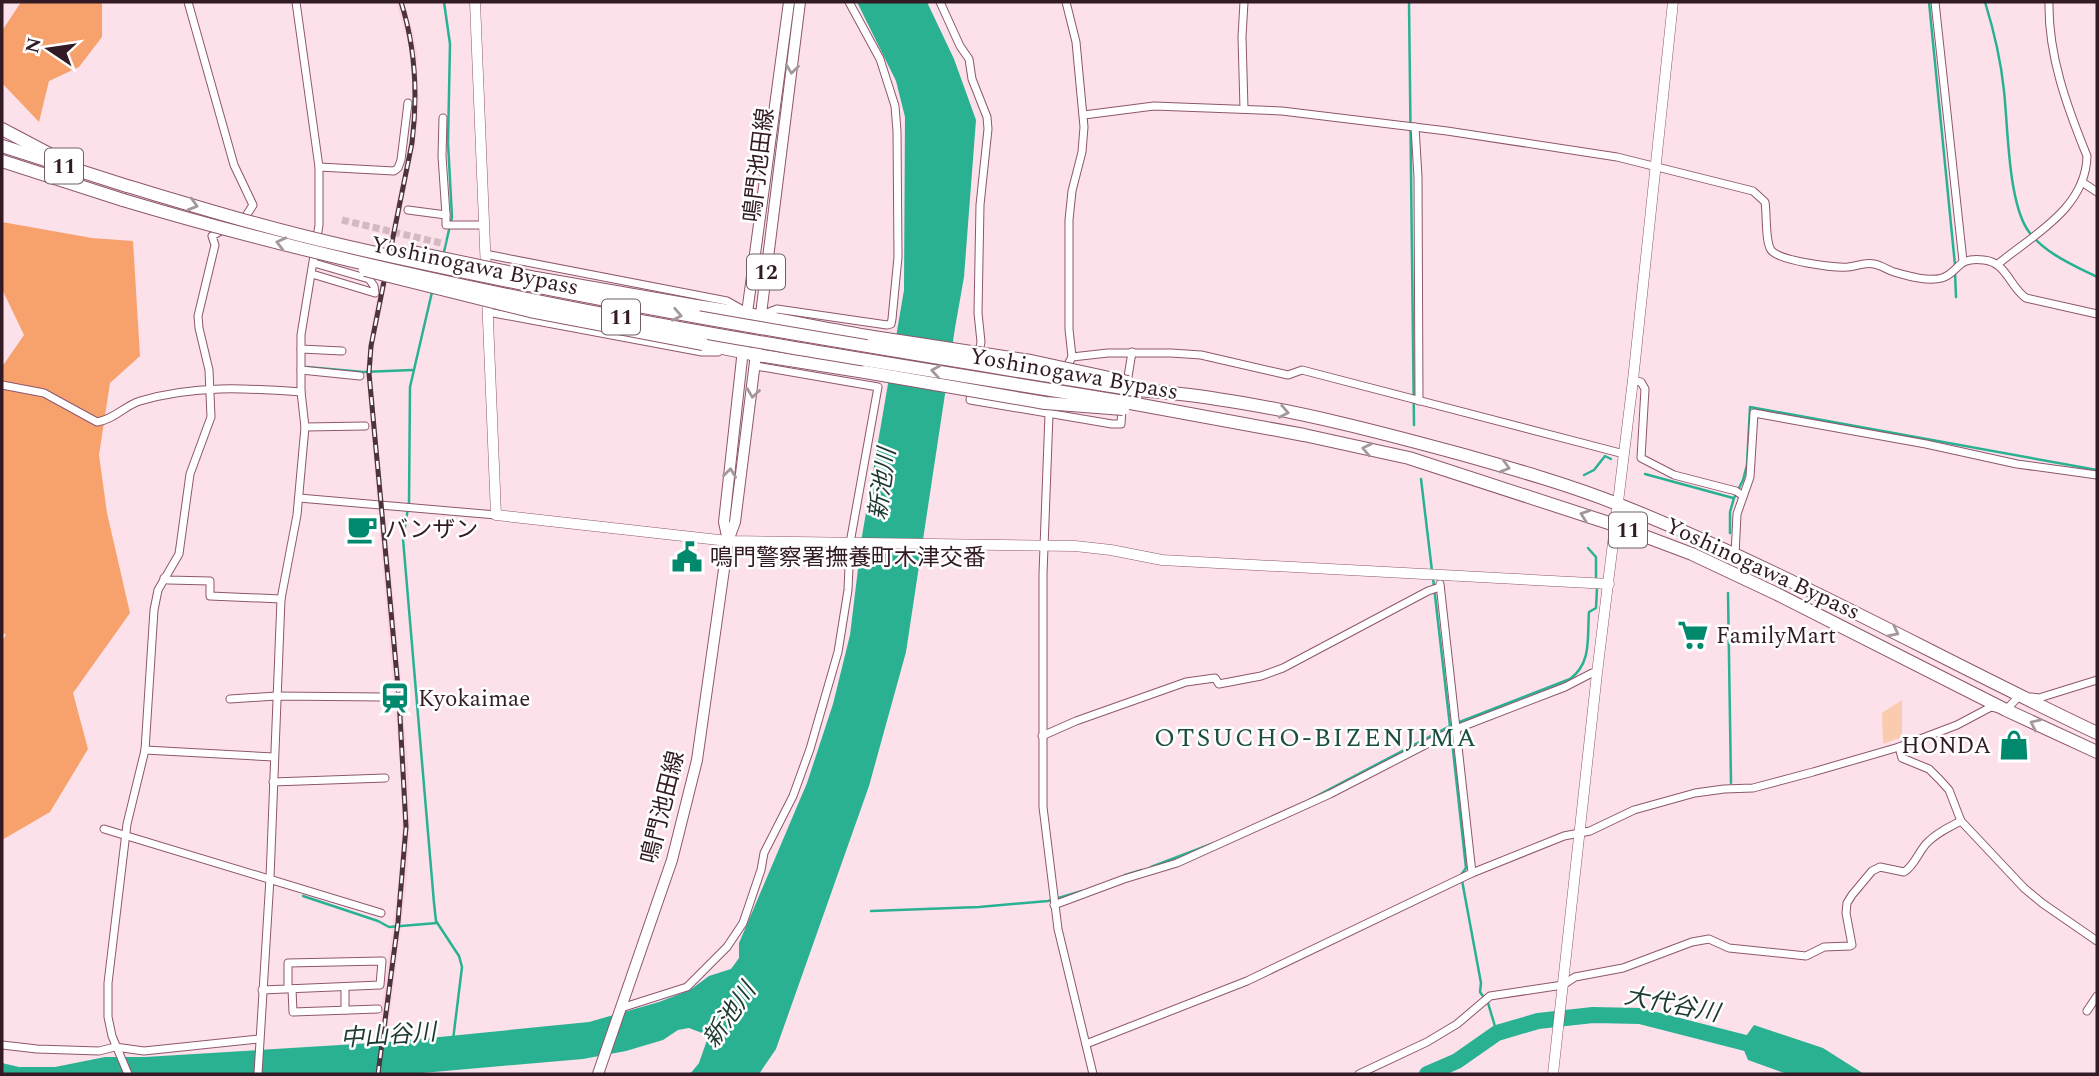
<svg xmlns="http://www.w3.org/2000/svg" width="2099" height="1076" font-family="Spectral,'Noto Sans JP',serif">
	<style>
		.built { fill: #fed1e3 }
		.green { fill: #fbcbaf }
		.forest { fill: #f7a26d }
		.water { fill: #2ab192 }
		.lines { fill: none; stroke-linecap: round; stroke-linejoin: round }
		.stream { stroke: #2ab192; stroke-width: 2.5 }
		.river { stroke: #2ab192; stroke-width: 16 }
		.street-tunnel { stroke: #d4b9c3; stroke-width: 7; stroke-dasharray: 7 3.5; stroke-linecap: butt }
		.street-casing { stroke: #8e566e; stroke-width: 9 }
		.secondary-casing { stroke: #8e566e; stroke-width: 11 }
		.primary-casing { stroke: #8e566e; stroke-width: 12 }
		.highway-casing { stroke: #8e566e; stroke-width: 14 }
		.street { stroke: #fff; stroke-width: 7 }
		.secondary { stroke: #fff; stroke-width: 10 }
		.primary { stroke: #fff; stroke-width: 10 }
		.highway { stroke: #fff; stroke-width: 12 }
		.rail-casing { stroke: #4c343e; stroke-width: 5 }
		.rail { stroke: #fff; stroke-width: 2.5; stroke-dasharray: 8; stroke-linecap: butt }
		.highway-bridge-casing { stroke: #8e566e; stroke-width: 14; stroke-linecap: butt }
		.highway-bridge { stroke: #fff; stroke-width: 12 }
		.oneway { stroke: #a3989d }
		.labels { text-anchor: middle; stroke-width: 5; stroke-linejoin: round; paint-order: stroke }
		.shield { fill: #fff; stroke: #705f66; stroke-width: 2 }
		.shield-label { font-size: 21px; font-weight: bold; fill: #321b25 }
		.street-label { font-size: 23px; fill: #321b25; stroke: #fff }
		.poi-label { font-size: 23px; fill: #321b25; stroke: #fff; text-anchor: start }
		.water-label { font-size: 24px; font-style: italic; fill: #1e3931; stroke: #fff }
		.quarter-label { font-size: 26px; letter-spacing: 2px; fill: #1b4e40; stroke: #fff }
	</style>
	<rect width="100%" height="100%" fill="#fce1eb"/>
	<!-- built -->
	<polygon class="built" points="396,2 404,2 413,32 417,53 419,111 415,144 374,346 371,373 397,632 409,777 410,828 407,879 388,1030 379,1030 399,878 402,826 401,778 366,373 372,321 409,143 413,111 411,54"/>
	<!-- green -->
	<polygon class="green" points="1902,700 1902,737 1883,744 1882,713"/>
	<!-- forest -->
	<g class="forest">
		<polygon points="21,2 102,2 102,37 79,67 49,81 39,122 2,83 2,31"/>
		<polygon points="2,222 92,238 133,241 140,356 110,383 99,455 107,513 130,613 73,693 88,749 50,812 2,840 2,641 6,635 2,632 2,363 4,364 24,335 2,289"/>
	</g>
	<!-- water -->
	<g class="water">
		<polygon points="857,2 927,2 954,59 976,120 964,277 955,328 906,652 869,786 776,1049 759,1074 690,1074 699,1063 707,1040 702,1033 689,1028 678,1030 663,1040 626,1051 583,1059 411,1074 2,1074 2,1063 19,1067 55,1067 105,1057 145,1057 389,1042 589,1022 659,1002 690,990 709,976 731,969 739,958 739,943 807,783 833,704 850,635 862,536 904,290 905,117 896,81"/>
		<polygon points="1754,1025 1823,1048 1864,1074 1787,1074 1748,1060 1741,1043"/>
	</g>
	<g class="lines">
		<!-- stream -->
		<g class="stream">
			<polyline points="1409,2 1414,425"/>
			<polyline points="1929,2 1955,265"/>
			<path d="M1985,2C1994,31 2001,61 2004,91C2008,127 2008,199 2027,229C2042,252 2073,265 2097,277"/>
			<polyline points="443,256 452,217 448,143 450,44 444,2"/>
			<polyline points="1955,272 1956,297"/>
			<polyline points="432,292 410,387 409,502 403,539 434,903 436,921 459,956 462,967 453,1040"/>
			<polyline points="307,367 363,372 412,370"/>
			<polyline points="1645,474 1733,498"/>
			<polyline points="1584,475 1594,470 1605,456 1611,459"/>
			<polyline points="1421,479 1432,571"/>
			<polyline points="1730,533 1730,512 1734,498 1743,480 1747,465 1750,407 2097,470"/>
			<polyline points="1588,548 1596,557 1596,581"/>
			<polyline points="1728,593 1731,783"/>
			<path d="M1457,723L1570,679C1592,663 1587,638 1589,612L1596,608L1597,588"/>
			<polyline points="1451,732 1466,868 1461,875 1481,983 1480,992 1488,1003 1497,1033"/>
			<polyline points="1309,800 1450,726 1433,578"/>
			<polyline points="1151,867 1214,843"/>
			<polyline points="1125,875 1142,870"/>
			<polyline points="303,896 378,921 389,927 437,923"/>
			<polyline points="871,911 979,907 1048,901 1082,891"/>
		</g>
		<!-- river -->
		<polyline class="river" points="1427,1074 1457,1061 1497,1033 1538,1021 1593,1015 1640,1016 1761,1047"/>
		<!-- street-tunnel -->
		<polyline class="street-tunnel" points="342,220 445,244"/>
		<!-- street casing -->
		<g class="street-casing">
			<g id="street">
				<polyline points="188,2 234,165 253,205 246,216 241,220"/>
				<polyline points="940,2 960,46 969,59 972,79 987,117 988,129 980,205 978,313 981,342 970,400 1112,424 1121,424 1122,408"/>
				<polyline points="1244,2 1242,37 1244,109"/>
				<polyline points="1935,2 1963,261"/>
				<path d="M1084,115L1154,106L1282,111L1447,131L1617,157L1753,191L1765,202C1767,214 1765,241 1771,250C1779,261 1834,268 1848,267C1857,266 1865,262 1874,264C1881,265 1887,270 1894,272C1908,276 1928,282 1942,278C1959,273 1956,256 1984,260C2006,262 2010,287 2026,298L2097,314"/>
				<polyline points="443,118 442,156 446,215"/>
				<polyline points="1415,127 1418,177 1419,401"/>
				<polyline points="319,167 394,171 398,168 401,160 408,103"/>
				<polyline points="2082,182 2097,192"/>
				<polyline points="408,210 446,215 446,225 483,225"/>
				<polyline points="485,254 727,301 743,310"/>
				<path d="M1998,264C2033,235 2086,208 2087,156C2067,107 2048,55 2049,2"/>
				<polyline points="312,274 375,293 374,286 369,279 314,263"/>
				<polyline points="488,312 702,352 718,352"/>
				<polyline points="761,315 777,309 887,325 891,324 892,319 898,257 897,131 895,106 880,59 849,2"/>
				<polyline points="301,349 342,351"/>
				<polyline points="1072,357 1108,353 1171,353 1201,355 1288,375 1302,370 1624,454"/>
				<polyline points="301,370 360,376"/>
				<polyline points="1065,370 1072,357 1069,329 1069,220 1072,191 1082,152 1084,127 1076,42 1066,2"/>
				<polyline points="1633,380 1641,382 1645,389 1641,458 1674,475 1736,491 1743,496"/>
				<polyline points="1127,383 1132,352"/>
				<path d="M2,385L44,393L97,422C115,419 124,406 140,401C194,385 246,388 301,392"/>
				<polyline points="1052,401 1049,414 1043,574 1043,807 1058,929 1093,1074"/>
				<polyline points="305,427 365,426"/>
				<polyline points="299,498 496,515"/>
				<polyline points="1735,555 1737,514 1750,477 1754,413 1926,444 2017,464 2097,475"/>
				<polyline points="164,578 168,580 210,581 210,596 281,599"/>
				<polyline points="1440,584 1472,873"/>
				<polyline points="2031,697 2039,698 2097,680"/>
				<polyline points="230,699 276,696 383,697"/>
				<polyline points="1042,736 1076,721 1186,682 1215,678 1219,684 1261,676 1283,668 1428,591 1440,587"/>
				<polyline points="1899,747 1902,758 1929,769 1940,780 1949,790 1961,821 2024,888 2042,903 2097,941"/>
				<polyline points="145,750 274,757"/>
				<polyline points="273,782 385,778"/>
				<polyline points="104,829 381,913"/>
				<polyline points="1054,905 1124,879 1177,863 1330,794 1456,729 1565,687 1592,673 1597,673"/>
				<polyline points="345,987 345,1010"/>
				<polyline points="292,989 293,1012 378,1009"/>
				<polyline points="262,990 380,985 382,961 288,963 288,989"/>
				<polyline points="621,1008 687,987 727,947 743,923 761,870 764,853 793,796 810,749 838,652 848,590 850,543 878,387 756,366"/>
				<polyline points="2087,1011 2097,996"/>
				<polyline points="1086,1044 1247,981 1472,873 1564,836 1590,831 1634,810 1695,793 1724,789 1753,788 1813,772 1899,747 1957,725 1991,707 2006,710 2019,696"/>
				<polyline points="2,1045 37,1049 99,1051 115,1047 144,1051 259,1039"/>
				<polyline points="128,1074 112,1036 108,1017 108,983 127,824 145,750 154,610 158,590 179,554 190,474 211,417 209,370 199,328 198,316 215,245 212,236 224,229"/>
				<polyline points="258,1074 270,878 281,599 297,515 305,427 301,392 301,335 319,225 319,167 296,2"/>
				<path d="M1359,1074L1427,1042L1457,1024L1490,996L1563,985L1575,977L1623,968L1692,942L1709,939L1729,948L1806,956L1824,947L1850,946L1852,945L1846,913L1847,903L1852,895L1872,871L1880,867L1904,872C1914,866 1918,853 1926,844C1935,834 1949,827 1961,821"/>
			</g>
		</g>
		<!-- secondary casing -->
		<g class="secondary-casing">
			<g id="secondary">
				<polyline points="475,2 496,515 728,541 1075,546 1111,550 1162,560 1609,584"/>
				<polyline points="1553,1074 1597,673 1633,380 1673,2"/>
			</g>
		</g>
		<!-- primary casing -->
		<g class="primary-casing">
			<g id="primary">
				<polyline points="728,541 724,522 747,313 789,2"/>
				<polyline points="598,1074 672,860 697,760 728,541 735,522 800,2"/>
			</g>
		</g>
		<!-- highway casing -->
		<g class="highway-casing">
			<g id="highway">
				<polyline points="2,129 57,158"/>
				<polyline points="2,146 127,186"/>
				<polyline points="2,161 123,200"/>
				<path d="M696,306C755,314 814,327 873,337"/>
				<polyline points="703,344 757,355 865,372"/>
				<path d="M1128,389C1158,392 1188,394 1217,399C1300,411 1383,433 1464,455C1517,470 1570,485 1620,505C1784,570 1938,658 2097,733"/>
				<polyline points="1125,402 1304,435 1409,458 1615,525 1692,554 1777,594 2006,710 2097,752"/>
			</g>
		</g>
		<!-- street -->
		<use href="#street" class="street"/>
		<!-- secondary -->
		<use href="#secondary" class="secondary"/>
		<!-- primary -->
		<use href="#primary" class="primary"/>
		<!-- highway -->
		<use href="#highway" class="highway"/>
		<!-- rail casing -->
		<g class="rail-casing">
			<path id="rail" d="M378,1074L398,922L406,827L399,698L369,373L371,346L412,143C418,94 416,49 401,2"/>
		</g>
		<!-- rail -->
		<use href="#rail" class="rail"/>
		<!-- highway-bridge casing -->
		<g class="highway-bridge-casing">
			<g id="highway-bridge">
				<path d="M127,186C198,207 269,229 341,245C602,305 865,346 1128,389"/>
				<path d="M123,200C450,298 789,347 1125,402"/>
				<polyline points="413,252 536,278 696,306"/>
				<polyline points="365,270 530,311 703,344"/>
				<polyline points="873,337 1031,361 1128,382"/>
				<polyline points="865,372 1045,403 1123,409"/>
			</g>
		</g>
		<!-- highway-bridge -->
		<use href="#highway-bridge" class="highway-bridge"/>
	</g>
	<!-- one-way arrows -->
	<defs><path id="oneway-chevron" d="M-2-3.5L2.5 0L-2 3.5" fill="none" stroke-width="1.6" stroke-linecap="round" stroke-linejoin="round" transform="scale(1.75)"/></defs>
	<g class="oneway">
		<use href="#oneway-chevron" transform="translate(792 69) rotate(97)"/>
		<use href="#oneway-chevron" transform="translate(193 205) rotate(16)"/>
		<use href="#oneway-chevron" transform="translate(281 243) rotate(-166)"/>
		<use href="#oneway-chevron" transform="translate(677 315) rotate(11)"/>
		<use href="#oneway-chevron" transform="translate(936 371) rotate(-171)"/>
		<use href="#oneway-chevron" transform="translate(753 393) rotate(98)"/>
		<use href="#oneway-chevron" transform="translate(1284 412) rotate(11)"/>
		<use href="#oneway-chevron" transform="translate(1367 449) rotate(-168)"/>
		<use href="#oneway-chevron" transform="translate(1505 467) rotate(16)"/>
		<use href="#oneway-chevron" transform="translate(730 473) rotate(-83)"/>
		<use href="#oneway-chevron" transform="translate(1585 515) rotate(-161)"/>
		<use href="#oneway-chevron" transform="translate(1894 632) rotate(27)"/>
		<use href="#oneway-chevron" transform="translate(2035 724) rotate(-155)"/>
	</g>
	<!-- icons -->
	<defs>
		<g id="cafe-bare" transform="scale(2.415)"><path d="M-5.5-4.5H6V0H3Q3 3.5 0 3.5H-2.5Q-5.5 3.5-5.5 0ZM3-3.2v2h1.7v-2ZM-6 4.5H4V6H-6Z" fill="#01896e" stroke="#fff" stroke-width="2.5" paint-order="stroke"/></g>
		<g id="civic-bare" transform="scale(2.415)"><path d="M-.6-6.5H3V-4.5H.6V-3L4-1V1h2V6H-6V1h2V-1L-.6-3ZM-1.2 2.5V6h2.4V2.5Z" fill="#01896e" stroke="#fff" stroke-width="2.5" paint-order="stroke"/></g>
		<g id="supermarket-bare" transform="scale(2.415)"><path d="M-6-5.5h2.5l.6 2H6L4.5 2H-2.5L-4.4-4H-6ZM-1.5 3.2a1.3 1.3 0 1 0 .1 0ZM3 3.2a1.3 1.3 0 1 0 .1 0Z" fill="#01896e" stroke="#fff" stroke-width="2.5" paint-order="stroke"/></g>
		<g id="station-bare" transform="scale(2.415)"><path d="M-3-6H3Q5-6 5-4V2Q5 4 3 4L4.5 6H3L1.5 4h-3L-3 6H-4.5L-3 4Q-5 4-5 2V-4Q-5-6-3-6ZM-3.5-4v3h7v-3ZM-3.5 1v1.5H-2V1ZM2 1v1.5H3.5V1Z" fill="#01896e" stroke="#fff" stroke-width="2.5" paint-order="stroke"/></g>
		<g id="shop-bare" transform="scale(2.415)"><path d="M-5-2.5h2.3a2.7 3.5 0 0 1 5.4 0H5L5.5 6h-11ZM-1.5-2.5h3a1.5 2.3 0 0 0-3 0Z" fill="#01896e" stroke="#fff" stroke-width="2.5" paint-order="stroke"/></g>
	</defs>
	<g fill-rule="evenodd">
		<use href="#cafe-bare" x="362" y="529"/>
		<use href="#civic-bare" x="687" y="557"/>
		<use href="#supermarket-bare" x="1693" y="635"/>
		<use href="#station-bare" x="395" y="698"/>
		<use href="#shop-bare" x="2014" y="745"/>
	</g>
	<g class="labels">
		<!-- shield labels -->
		<g class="shield">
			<rect x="45" y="148.5" width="38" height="35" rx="5"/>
			<rect x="747" y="254.5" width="38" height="35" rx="5"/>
			<rect x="602" y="299.5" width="38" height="35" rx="5"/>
			<rect x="1609" y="512.5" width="38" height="35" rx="5"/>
		</g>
		<g class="shield-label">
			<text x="64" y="173">11</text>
			<text x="766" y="279">12</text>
			<text x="621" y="324">11</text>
			<text x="1628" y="537">11</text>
		</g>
		<!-- street labels -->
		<g class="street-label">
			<text transform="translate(758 165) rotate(-83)" y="8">鳴門池田線</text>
			<text transform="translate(475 265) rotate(12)" y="8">Yoshinogawa Bypass</text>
			<text transform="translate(1074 373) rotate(10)" y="8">Yoshinogawa Bypass</text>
			<text transform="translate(1763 568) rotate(25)" y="8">Yoshinogawa Bypass</text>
			<text transform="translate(662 807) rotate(-76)" y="8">鳴門池田線</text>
		</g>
		<!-- poi labels -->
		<g class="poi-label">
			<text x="385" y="537">バンザン</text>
			<text x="710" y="565">鳴門警察署撫養町木津交番</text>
			<text x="1716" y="643">FamilyMart</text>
			<text x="418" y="706">Kyokaimae</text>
			<text x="1991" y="753" text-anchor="end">HONDA</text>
		</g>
		<!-- water labels -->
		<g class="water-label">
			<text transform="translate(882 484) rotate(-82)" y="8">新池川</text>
			<text transform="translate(1672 1004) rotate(11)" y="8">大代谷川</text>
			<text transform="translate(729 1015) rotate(-55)" y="8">新池川</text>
			<text transform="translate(388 1035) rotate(-4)" y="8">中山谷川</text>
		</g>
		<!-- quarter labels -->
		<g class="quarter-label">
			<text x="1316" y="746">OTSUCHO-BIZENJIMA</text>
		</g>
	</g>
	<!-- border -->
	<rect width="2099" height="1076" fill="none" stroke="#321b25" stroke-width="7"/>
	<!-- north arrow -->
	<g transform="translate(49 49) rotate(283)" stroke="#ffffff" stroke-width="5" paint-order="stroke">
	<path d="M0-5L12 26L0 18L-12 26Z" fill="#321b25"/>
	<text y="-10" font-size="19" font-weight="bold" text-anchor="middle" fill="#321b25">N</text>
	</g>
</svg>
